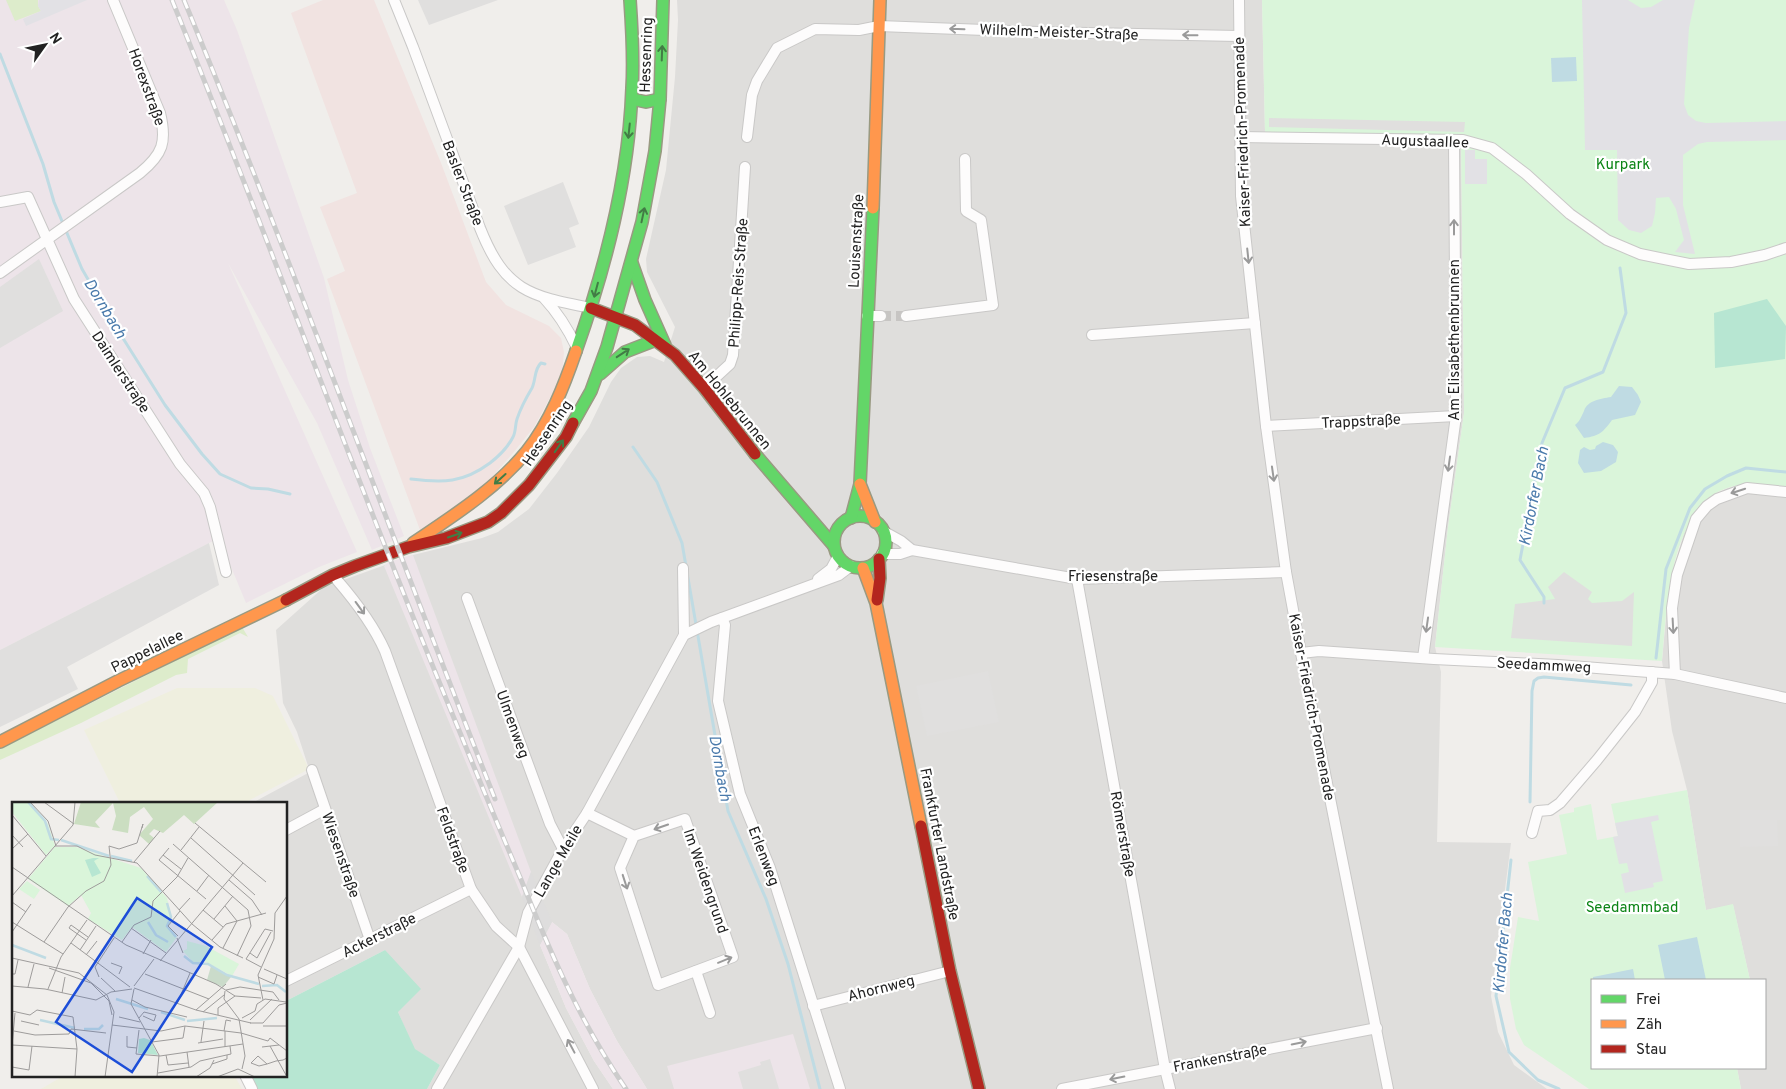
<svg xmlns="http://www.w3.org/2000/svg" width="1786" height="1089" font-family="Overpass,sans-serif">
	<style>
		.residential { fill: #dfdedc }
		.commercial { fill: #f1e3e1 }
		.industrial { fill: #ede4e9 }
		.farmland { fill: #efefdf }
		.grass { fill: #ddeccb }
		.park { fill: #daf5da }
		.pitch { fill: #b7e6d2 }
		.parking { fill: #e0dfde }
		.plaza { fill: #e2e1e5 }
		.water { fill: #bfdbe3 }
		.pier { fill: #dedddd }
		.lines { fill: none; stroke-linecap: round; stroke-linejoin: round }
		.stream { stroke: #bfdbe3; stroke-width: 3 }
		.street-tunnel { stroke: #c7c5c3; stroke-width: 10; stroke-dasharray: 10 5; stroke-linecap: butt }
		.street-casing { stroke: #c9c8c7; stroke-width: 12 }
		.fast-casing { stroke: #999a82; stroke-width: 14 }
		.slow-casing { stroke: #999a82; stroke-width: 14 }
		.jam-casing { stroke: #999a82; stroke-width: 14 }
		.street { stroke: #fdfcfc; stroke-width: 10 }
		.fast { stroke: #63d668; stroke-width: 11 }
		.slow { stroke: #ff974d; stroke-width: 11 }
		.jam { stroke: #b3261e; stroke-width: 11 }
		.rail-casing { stroke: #ccc; stroke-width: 5 }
		.rail { stroke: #fff; stroke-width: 3; stroke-dasharray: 9; stroke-linecap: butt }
		.oneway { stroke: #9a9a9a }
		.oneway2 { stroke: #427c45 }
		.labels { text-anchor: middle; stroke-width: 4.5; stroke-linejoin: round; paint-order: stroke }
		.street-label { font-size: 15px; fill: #222; stroke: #fff }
		.park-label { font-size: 15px; fill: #0c8416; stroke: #fff }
		.water-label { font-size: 16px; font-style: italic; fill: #4a7aab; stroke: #fff }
		.inset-river { fill: none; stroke: #bfdbe3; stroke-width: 2.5 }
		.inset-road { fill: none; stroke: #9e9c9b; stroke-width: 1 }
		.view { fill: #1d4ed8; fill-opacity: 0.15; stroke: #1d4ed8; stroke-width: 2.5 }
		.inset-edge { fill: none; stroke: #222; stroke-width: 2.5 }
	</style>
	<rect width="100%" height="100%" fill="#f0eeeb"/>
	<!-- residential -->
	<g class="residential">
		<polygon points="677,0 1262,0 1265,132 1461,135 1464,413 1448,527 1435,647 1441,672 1437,842 1511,843 1491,996 1498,1032 1514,1065 1547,1089 647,1089 617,1041 590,989 567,934 552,922 540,945 566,1008 594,1061 613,1089 427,1089 440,1065 414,1049 398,1012 385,950 286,1001 286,803 252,803 310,772 297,732 283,703 276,630 324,587 413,555 482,538 498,532 529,509 557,473 589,427 611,382 621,368 637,357 650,356 664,362 675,327 647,272 646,259 666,170 675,77 678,20"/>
		<polygon points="1747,484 1786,487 1786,1089 1741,1089 1737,1068 1765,1068 1765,980 1750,980 1733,905 1706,910 1687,790 1672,731 1662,661 1669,584 1686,526 1700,507 1713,495 1728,488"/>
	</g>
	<!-- commercial -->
	<polygon class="commercial" points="323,0 374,0 441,163 486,282 506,305 549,326 561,338 564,352 562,374 556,387 534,427 513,453 484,486 420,530 327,279 345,271 320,207 357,193 291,13"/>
	<!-- industrial -->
	<g class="industrial">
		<polygon points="0,0 224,0 237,30 324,278 348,380 370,448 404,536 372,550 317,423 228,263 357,552 319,567 246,603 219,538 0,650"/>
		<polygon points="413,555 531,872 522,897 384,566 389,562"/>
		<polygon points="552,922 567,934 590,989 617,1041 647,1089 613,1089 594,1061 566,1008 540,945"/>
		<polygon points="793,1034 810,1089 674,1089 667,1066"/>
	</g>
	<!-- farmland -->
	<g class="farmland">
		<polygon points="177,688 255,688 273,696 309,769 244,803 120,803 84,730"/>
		<polygon points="65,1075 234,1075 242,1089 41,1089"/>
	</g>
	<!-- grass -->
	<g class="grass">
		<polygon points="6,0 38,0 38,6 41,11 15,21"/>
		<polygon points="242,627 248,637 240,633 188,659 187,673 176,675 81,723 0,760 0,749"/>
	</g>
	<!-- park -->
	<g class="park">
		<path d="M1262,0H1786V487C1773,486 1757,482 1744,484C1733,486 1720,489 1712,496C1668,530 1667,610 1662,661L1435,647L1448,527L1464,413L1461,136L1265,132Z"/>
		<polygon points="1687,790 1706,910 1733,904 1750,980 1592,980 1592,1068 1737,1068 1741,1089 1589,1089 1524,1045 1516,1029 1510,999 1510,968 1518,917 1539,921 1528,862 1567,854 1559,815 1574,812 1574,808 1591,804 1597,840 1618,836 1611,804"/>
	</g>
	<!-- pitch -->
	<g class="pitch">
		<polygon points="1767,299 1786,326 1785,359 1715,368 1714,313"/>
		<polygon points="385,950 421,989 398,1012 415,1049 440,1065 427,1089 256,1089 249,1075 286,1075 286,1001"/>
	</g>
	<!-- parking -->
	<g class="parking">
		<polygon points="418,0 498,0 429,25"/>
		<polygon points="1269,118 1465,122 1464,132 1269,127"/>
		<polygon points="563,182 579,224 569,228 576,247 528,265 504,206"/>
		<polygon points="39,259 63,311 0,348 0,287"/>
		<polygon points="209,543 219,585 67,667 78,689 0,727 0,650"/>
		<polygon points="1564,572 1592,592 1588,599 1592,603 1622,601 1634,592 1632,646 1511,638 1515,604 1555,599 1548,587"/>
		<polygon points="988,671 999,722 927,736 916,686"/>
		<polygon points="1740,810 1786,810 1786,820 1777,820 1778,846 1740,847"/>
		<polygon points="770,1059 779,1089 743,1089 738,1072 761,1065 760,1062"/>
	</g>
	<!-- plaza -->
	<g class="plaza">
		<polygon points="39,0 87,0 26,26 23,19 41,11 38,6"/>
		<polygon points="1582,0 1628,0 1641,8 1651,7 1663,0 1695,0 1689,28 1684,104 1688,115 1696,121 1706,123 1786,121 1786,140 1707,142 1698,144 1683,155 1683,205 1695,254 1675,252 1684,240 1676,209 1669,197 1656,198 1655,213 1652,226 1641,233 1629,230 1618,220 1617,150 1585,150"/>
		<polygon points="1465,150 1475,150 1475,159 1487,159 1487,184 1465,184"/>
		<polygon points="1658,815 1659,820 1651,822 1663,881 1653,883 1654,887 1625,893 1621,874 1629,872 1627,863 1619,864 1613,837 1618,836 1615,823"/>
	</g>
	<!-- water -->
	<g class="water">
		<polygon points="1576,57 1577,81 1552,82 1551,58"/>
		<path d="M1619,386L1632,387L1638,395L1641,402L1635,415L1612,420C1603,432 1600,436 1584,438L1575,425C1580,421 1581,417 1584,411C1588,400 1600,399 1611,397Z"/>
		<polygon points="1603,442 1613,445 1618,452 1616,462 1601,471 1584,473 1578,463 1580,450 1584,447 1590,450 1595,449 1596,446"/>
		<polygon points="1697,937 1706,980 1665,980 1658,945"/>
		<polygon points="1633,969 1635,980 1593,980 1593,977"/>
	</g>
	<!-- pier -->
	<polygon class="pier" points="531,872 552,922 540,945 522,897"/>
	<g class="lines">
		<!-- stream -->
		<g class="stream">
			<polyline points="0,54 43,164 54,202 82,269 114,324 165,405 202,454 220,474 251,488 268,489 290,494"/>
			<polyline points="633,447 657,482 682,543 728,811 766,899 788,964 820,1089"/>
			<path d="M411,479C443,483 463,483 490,463C499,456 508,447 513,437C516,432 515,425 517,419C521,407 526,398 532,388C536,380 534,369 541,363L545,364"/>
			<polyline points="1544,603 1544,597 1520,560 1542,443 1565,388 1603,372 1626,313 1620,268"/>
			<polyline points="1656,658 1666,569 1690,508 1705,489 1727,476 1746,468 1786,472"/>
			<polyline points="1530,802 1532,691 1534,681 1538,678 1544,677 1631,685"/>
			<polyline points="1511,860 1496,996 1509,1052 1538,1080 1559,1089"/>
		</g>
		<!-- street-tunnel -->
		<polyline class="street-tunnel" points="881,316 906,316"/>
		<!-- street casing -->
		<g class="street-casing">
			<g id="street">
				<path d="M394,0L413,47L480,228C505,291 529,296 591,308"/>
				<polyline points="1239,0 1241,196 1266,426 1286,572 1301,653 1388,1089"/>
				<polyline points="747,137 752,95 757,81 777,48 815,29 859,30 879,26 1038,32 1238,36"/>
				<polyline points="1241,137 1463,140 1492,148 1526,174 1570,214 1607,240 1640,254 1689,264 1731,262 1765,255 1786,248"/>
				<polyline points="0,202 28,197 74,299 180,464 204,493 210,507 226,572"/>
				<path d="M0,273L140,173C163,154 167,142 160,113L113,0"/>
				<path d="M544,298C559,314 568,329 577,348"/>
				<polyline points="867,316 881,316"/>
				<polyline points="906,316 993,305 981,220 966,211 965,159"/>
				<polyline points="1092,335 1255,323"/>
				<polyline points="704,388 730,364 733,355 745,167"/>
				<polyline points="1266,426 1456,416"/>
				<polyline points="883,531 901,541 912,550 1077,579 1286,572"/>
				<polyline points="882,554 900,554 912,550"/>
				<polyline points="683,568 684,635"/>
				<polyline points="818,579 831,569 838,556"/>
				<polyline points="1077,579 1165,1069 1170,1089"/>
				<path d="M337,580C356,602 373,624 385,651L471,889L496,926L519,947L593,1089"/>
				<polyline points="467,598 550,824 563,849"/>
				<polyline points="722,618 725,625 718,701 740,794 770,868 840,1089"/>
				<polyline points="1301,653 1319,651 1434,659 1558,665 1675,674 1786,698"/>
				<polyline points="1423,658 1456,416 1454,141"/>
				<polyline points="1675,674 1672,608 1677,575 1696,519 1707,506 1717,499 1747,488 1786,492"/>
				<polyline points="312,770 370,940"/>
				<polyline points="587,813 634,836 685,819 733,957 658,985 620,868 634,836"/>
				<polyline points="286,830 325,809"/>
				<polyline points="1532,833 1538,811 1550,810 1560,803 1597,760 1635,712 1652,682 1652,672"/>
				<polyline points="696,971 710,1013"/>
				<polyline points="286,981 471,889"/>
				<polyline points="813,1006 950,971"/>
				<polyline points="245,1075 252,1089"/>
				<polyline points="437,1089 519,947 528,913 563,849 587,813 684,635 711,622 839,575 851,566"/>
				<polyline points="1062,1089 1377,1028"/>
			</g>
		</g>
		<!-- fast casing -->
		<g class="fast-casing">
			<g id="fast">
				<polyline points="632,99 646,102 660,99"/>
				<polyline points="632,263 645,300 665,345"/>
				<path d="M576,351C606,266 629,178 632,88C634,58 632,29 630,0"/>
				<polyline points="600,374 625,352 656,340"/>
				<polyline points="573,423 591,391 607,347 642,222 655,151 660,99 663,0"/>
				<polyline points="755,454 834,546"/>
				<circle cx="860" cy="542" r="26"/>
				<polyline points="851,518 860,484 873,208"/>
			</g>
		</g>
		<!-- slow casing -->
		<g class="slow-casing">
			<g id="slow">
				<polyline points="873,208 880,0"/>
				<polyline points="860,484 875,522"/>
				<path d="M413,543C453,516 496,489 527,451C550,422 564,386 576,351"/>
				<polyline points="863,568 876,603 921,826"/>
				<polyline points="0,742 118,681 286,600"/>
			</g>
		</g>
		<!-- jam casing -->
		<g class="jam-casing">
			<g id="jam">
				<polyline points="591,308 635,325 675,355 704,388 755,454"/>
				<polyline points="286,600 333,575 355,566 408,547 446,538 488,522 501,513 529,485 566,437 573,423"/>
				<polyline points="877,600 880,578 879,559"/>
				<polyline points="921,826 950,971 979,1089"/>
			</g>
		</g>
		<!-- street -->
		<use href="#street" class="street"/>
		<!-- fast -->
		<use href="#fast" class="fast"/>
		<!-- slow -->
		<use href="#slow" class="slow"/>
		<!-- jam -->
		<use href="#jam" class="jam"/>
		<!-- rail casing -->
		<g class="rail-casing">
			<g id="rail">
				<path d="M172,0C271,244 360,492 461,735C480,782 500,830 520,877C550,952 580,1022 626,1089"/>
				<path d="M184,0C293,264 390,533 495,799"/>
			</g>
		</g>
		<!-- rail -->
		<use href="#rail" class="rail"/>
	</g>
	<!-- one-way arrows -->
	<defs><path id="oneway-shaft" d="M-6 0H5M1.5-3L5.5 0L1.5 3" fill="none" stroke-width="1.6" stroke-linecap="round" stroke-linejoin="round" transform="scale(1.25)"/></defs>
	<g class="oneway">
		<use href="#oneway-shaft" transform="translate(957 29) rotate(-178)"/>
		<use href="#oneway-shaft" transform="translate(1190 35) rotate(-179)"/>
		<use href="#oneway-shaft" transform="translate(1454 227) rotate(-90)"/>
		<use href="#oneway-shaft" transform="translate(1248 256) rotate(84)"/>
		<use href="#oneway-shaft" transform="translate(1449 464) rotate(98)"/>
		<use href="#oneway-shaft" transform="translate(1273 474) rotate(82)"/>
		<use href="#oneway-shaft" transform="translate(1738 491) rotate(162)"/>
		<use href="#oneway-shaft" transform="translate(360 608) rotate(54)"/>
		<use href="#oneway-shaft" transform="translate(1427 625) rotate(98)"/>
		<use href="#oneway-shaft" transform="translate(1673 626) rotate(87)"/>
		<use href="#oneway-shaft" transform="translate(661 827) rotate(161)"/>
		<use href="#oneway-shaft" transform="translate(625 882) rotate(72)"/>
		<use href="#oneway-shaft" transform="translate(725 960) rotate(-22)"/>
		<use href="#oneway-shaft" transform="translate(1299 1043) rotate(-11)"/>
		<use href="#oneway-shaft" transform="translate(571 1046) rotate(-118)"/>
		<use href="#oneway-shaft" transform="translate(1117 1078) rotate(169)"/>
	</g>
	<g class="oneway2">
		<use href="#oneway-shaft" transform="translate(662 53) rotate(-88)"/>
		<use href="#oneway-shaft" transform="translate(629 131) rotate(96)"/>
		<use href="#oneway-shaft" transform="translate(643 215) rotate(-78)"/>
		<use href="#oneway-shaft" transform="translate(596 290) rotate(105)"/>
		<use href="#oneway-shaft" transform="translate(623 353) rotate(-33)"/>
		<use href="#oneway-shaft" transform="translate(559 446) rotate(-55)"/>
		<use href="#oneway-shaft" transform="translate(500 479) rotate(138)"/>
		<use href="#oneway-shaft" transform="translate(455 535) rotate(-19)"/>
	</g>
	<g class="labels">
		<!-- street labels -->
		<g class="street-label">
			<text transform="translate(1059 32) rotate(2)" y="5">Wilhelm-Meister-Straße</text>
			<text transform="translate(646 55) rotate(-88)" y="5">Hessenring</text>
			<text transform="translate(147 87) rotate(70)" y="5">Horexstraße</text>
			<text transform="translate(1242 132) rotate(-92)" y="5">Kaiser-Friedrich-Promenade</text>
			<text transform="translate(1425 141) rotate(2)" y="5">Augustaallee</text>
			<text transform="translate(463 183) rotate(69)" y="5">Basler Straße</text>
			<text transform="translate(856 241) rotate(-87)" y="5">Louisenstraße</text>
			<text transform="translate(738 283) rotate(-86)" y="5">Philipp-Reis-Straße</text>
			<text transform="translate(1454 340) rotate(-90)" y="5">Am Elisabethenbrunnen</text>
			<text transform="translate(121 372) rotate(57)" y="5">Daimlerstraße</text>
			<text transform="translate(730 400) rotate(51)" y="5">Am Hohlebrunnen</text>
			<text transform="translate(1361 421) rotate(-3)" y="5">Trappstraße</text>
			<text transform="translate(547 433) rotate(-56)" y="5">Hessenring</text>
			<text x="1113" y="581">Friesenstraße</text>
			<text transform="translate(147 651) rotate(-26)" y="5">Pappelallee</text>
			<text transform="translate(1544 665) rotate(3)" y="5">Seedammweg</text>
			<text transform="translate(1312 707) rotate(79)" y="5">Kaiser-Friedrich-Promenade</text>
			<text transform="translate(513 724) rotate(70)" y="5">Ulmenweg</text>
			<text transform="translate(1123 834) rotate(80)" y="5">Römerstraße</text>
			<text transform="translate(453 840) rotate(70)" y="5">Feldstraße</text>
			<text transform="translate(940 844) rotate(79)" y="5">Frankfurter Landstraße</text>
			<text transform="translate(341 855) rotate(71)" y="5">Wiesenstraße</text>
			<text transform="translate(764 856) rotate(69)" y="5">Erlenweg</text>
			<text transform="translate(558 861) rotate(-60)" y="5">Lange Meile</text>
			<text transform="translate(706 881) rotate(71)" y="5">Im Weidengrund</text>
			<text transform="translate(379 935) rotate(-27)" y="5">Ackerstraße</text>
			<text transform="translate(881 988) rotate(-14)" y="5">Ahornweg</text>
			<text transform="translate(1220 1058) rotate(-11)" y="5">Frankenstraße</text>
		</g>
		<!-- park labels -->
		<g class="park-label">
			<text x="1623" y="169">Kurpark</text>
			<text x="1632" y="912">Seedammbad</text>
		</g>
		<!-- water labels -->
		<g class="water-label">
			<text transform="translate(106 308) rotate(59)" y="6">Dornbach</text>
			<text transform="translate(1533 496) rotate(-79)" y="6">Kirdorfer Bach</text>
			<text transform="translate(721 768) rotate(80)" y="6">Dornbach</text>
			<text transform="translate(1502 943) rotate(-85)" y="6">Kirdorfer Bach</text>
		</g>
	</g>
	<!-- overview -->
	<g transform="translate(12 802)">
		<rect width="275" height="275" fill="#f0eeeb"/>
		<path d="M69,0H206L182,22L172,13L151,31L142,27L137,32L142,36L137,42L127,33L141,17L132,5L118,15L116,31L100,28L104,14L101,1L83,20L88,26L62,22Z" fill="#cbdec1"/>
		<path d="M199,164L219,175L211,185L195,178Z" fill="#cadbca"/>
		<path d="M0,0H18L36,22L43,44L34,53L0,10ZM43,45H64L129,66L155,96L160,116L156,125L165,135L154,150L120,125L110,138L76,117L79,111L69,93L56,104L16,77ZM15,79L28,88L22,97L7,87ZM175,139L194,144L227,162L220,174L192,159L182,161L171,149L175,147Z" fill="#daf5da"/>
		<path d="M81,56H87L82,59L89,71L80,75L73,58ZM132,236L138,238L146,253L126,251L127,237Z" fill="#b7e6d2"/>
		<path class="inset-river" d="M16,0L33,19L39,37L47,38M49,38L97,54M99,54L120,59M135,74L149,90M155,101L159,115L155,124L164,135M136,120L144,133L156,140M0,143L34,156M172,154L181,161L196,162L215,173L247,182M250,184L265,183L274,190M104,197L136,207M149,210L173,218M28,218L63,226M175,219L205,216M72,227H87L91,223"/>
		<path class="inset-road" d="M18,0L36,19L44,44M32,0L62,22M0,13L34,54M183,21L254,80M0,33L11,45M179,36L243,93M161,42L236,108L239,124L225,154M43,44H65L83,53L125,61L180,122L208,145L231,156M157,46L147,58L194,97M0,47L16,32M169,48L187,25M151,53L169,67M122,60L148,29M0,65L114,143L204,182L223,194L249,196M217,78L240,98L250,113M185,89L197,73M0,94L61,23L63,0M0,100L14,110M167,108L178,96M191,108L211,125M202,117L221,94M0,120L51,152M119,126L154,151M0,130L19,102M166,134L156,124L168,109M165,136L171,151M74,138L57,126L59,123L76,135M200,138L214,122L254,111M32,140L56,105L74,89L92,79L99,63L97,44L107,47L125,41L131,22L130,26M110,140L122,123L139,115L141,99L165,75L176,56M59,141L118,185M211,146L225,119L213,104M68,148L84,124M238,151L245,156L259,130M131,152L139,138M74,153L85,139M0,156L67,171L95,193L102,210L93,275M148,159L231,61M99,161L110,165L107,172M249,165L234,157L253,127L261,129M37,166L79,181L97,199L100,213M252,167L275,177M0,172H3L6,158M133,172L197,197M87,175L83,165L102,136M246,175L262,182L265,173M89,176L103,189M0,184L33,187L84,198L99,190L120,187M122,184L142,157M16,185L22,162M122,186L184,208L239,221M36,187L49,155L75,118M122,187L119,202L147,253L145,275M214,188L228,185L261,190L267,198M213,189L212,197L227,217L233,254L230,267M50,191L53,175M120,198L133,205L175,215M251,198L246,173L262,137L263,111L275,94M165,202L178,171M184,208L214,182M0,209L18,213L25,208L61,215L65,247L63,275M191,210L212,193M206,213V206L223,194M107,215L128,220M127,216L132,210L144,213L142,219L131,214M230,216L243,209L245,202L253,197L274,200M238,218L260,197M9,219L27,223M238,221H251L267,203L275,201M100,223L149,229L173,224L229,231L256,239L258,236L275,249M251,224H275M127,228L124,252L148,254L231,242M2,229L23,233L57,232L59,227L94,231M212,229L214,218L219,219M213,229V245M115,234V245L125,246M140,240L171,236L173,224M189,240L192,219M186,241L211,237M0,243L65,247M0,244L3,211M258,244L274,273M250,245L267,243M175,250L177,265M154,253L156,263L176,261M200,262L215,257V253M255,262L246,254L239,261L247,264L255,262L264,259L271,258L275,256M0,265L17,268L20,244M146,271L179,265L188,259L219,252L218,244M184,275L198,266L202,258M205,275L226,267L243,275"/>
		<path class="view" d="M125,96L200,145L120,270L44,220Z"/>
		<rect width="275" height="275" class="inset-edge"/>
	</g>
	<!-- legend -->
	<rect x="1591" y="979" width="175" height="90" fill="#ffffff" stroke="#a7a7a7"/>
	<rect x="1601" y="995" width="25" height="8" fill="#63d668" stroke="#a7a7a7"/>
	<text x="1636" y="1004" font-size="15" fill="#222222">Frei</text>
	<rect x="1601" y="1020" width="25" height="8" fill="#ff974d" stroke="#a7a7a7"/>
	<text x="1636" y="1029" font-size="15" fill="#222222">Zäh</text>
	<rect x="1601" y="1045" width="25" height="8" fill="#b3261e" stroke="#a7a7a7"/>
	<text x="1636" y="1054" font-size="15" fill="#222222">Stau</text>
	<!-- north arrow -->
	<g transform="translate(45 45) rotate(57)" stroke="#ffffff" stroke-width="4" paint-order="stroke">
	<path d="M0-4L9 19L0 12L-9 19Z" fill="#222222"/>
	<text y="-8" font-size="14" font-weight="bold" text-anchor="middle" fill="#222222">N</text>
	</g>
</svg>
